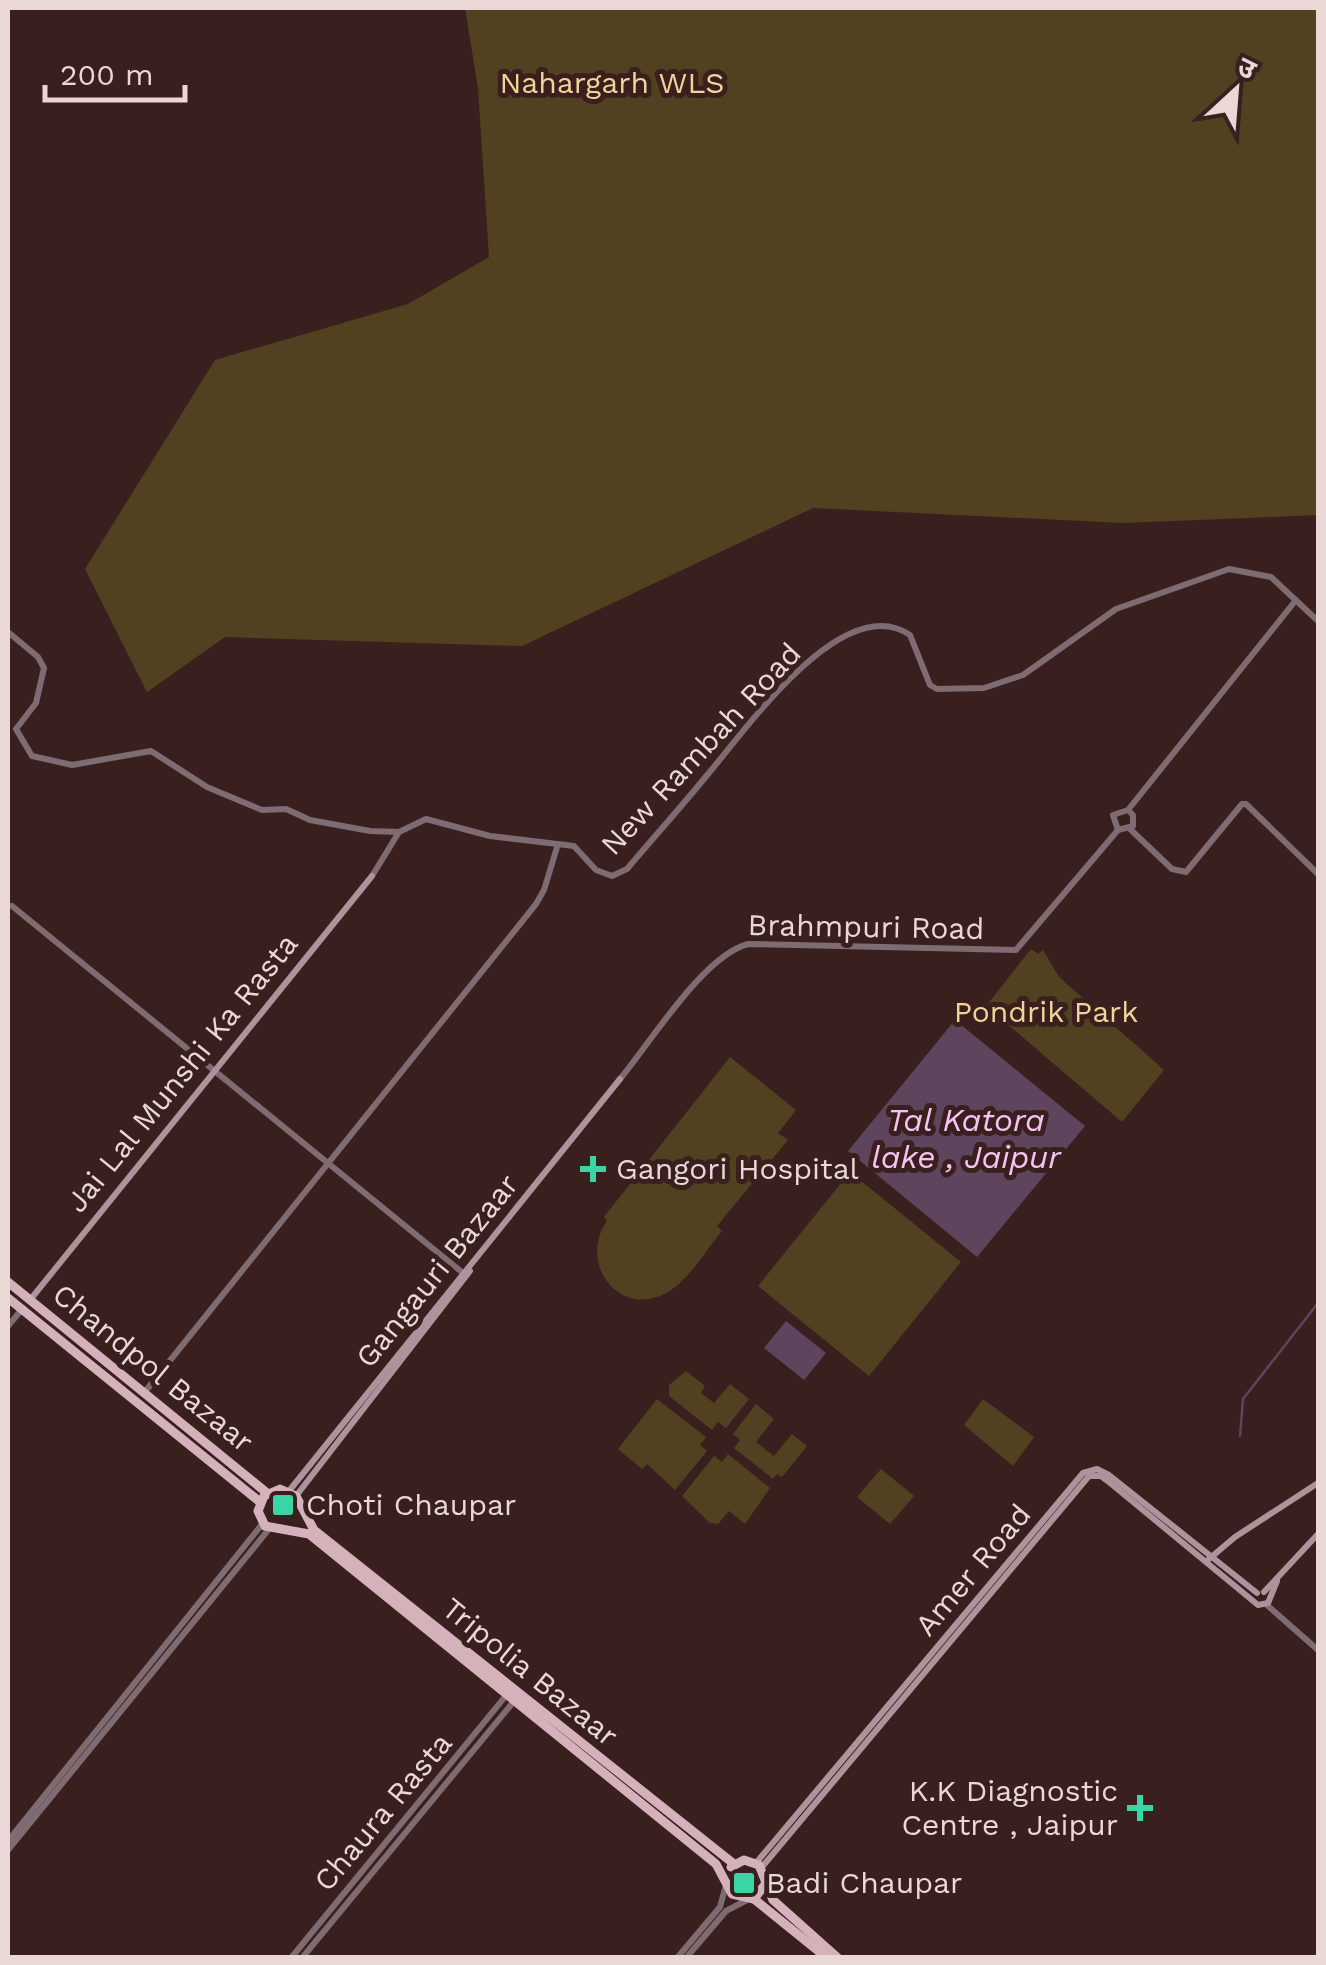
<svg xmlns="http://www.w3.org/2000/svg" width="1326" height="1965" font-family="'Work Sans','Noto Sans Devanagari',sans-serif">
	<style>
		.green { fill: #514121 }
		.water { fill: #5e445c }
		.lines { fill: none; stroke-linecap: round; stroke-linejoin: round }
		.stream { stroke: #5e445c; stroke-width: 2.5 }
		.tertiary { stroke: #7e6c72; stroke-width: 6 }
		.secondary { stroke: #af939c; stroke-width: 6 }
		.primary { stroke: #d5b1bc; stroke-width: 9 }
		.poi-dot { fill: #3bd4a4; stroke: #39201e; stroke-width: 4 }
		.labels { text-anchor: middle; stroke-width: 10; stroke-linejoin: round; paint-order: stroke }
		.park-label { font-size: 30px; fill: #f3d399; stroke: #39201e }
		.street-label { font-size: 30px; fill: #ead8d6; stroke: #39201e }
		.poi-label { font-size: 30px; fill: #ead8d6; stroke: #39201e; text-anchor: start }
		.water-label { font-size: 32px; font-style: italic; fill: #f7c4f2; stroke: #39201e }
	</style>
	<rect width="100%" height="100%" fill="#39201e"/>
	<!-- green -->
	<g class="green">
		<polygon points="465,8 1318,8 1318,515 1122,523 813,508 522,646 225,637 147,692 85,569 215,360 408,304 489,257 478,88"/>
		<polygon points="1031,949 1038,954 1043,950 1059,977 1164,1070 1122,1122 986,1006"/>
		<path d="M730,1057L796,1110L778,1133L788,1140L717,1226L722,1231C705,1251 687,1284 662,1295C615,1316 579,1260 607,1221L604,1217Z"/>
		<polygon points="850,1172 961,1262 869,1376 758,1286"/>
		<polygon points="686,1371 705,1386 701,1393 714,1403 730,1384 749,1399 726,1428 718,1422 712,1430 669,1396 669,1385"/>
		<polygon points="657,1399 706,1437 700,1445 707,1451 675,1490 647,1464 642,1469 618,1449"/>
		<polygon points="983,1399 1034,1437 1013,1466 964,1425"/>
		<polygon points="756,1404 774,1419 756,1442 774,1456 792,1434 807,1446 782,1477 777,1474 773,1479 734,1448 740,1440 733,1434"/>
		<polygon points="728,1454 770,1488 745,1524 729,1511 718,1524 710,1523 682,1496 714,1456 722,1462"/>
		<polygon points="881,1469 914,1496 890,1524 857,1497"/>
	</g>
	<!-- water -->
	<g class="water">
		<polygon points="955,1020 1085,1126 977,1257 848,1151"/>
		<polygon points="786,1321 826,1353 804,1380 764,1348"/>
	</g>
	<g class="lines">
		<!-- stream -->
		<polyline class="stream" points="1240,1436 1243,1399 1318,1303"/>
		<!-- tertiary -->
		<g class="tertiary">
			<path d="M8,632L38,657L44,668L36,703L16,729L32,756L72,765L151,751L207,787L262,810L286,809L310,820L370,831L399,832L426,819L490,836L574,846L596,870L612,876L627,869C654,837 682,806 708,774C745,731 843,589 910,635L930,685L937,689L984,688L1023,675L1116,609L1229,569L1271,577L1318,621"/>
			<polyline points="1128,810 1133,815 1133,826 1118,830 1113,815 1128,810 1296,600"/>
			<polyline points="1130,829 1172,869 1186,872 1242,804 1246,804 1318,874"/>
			<polyline points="372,876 399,832"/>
			<polyline points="12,906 463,1273"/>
			<path d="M620,1079C651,1042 703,956 748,944L1016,950L1118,830"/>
			<polyline points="8,1326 23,1308"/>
			<polyline points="144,1393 536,904 544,890 558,844"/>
			<polyline points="1267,1605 1318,1650"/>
			<polyline points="8,1841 263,1523"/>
			<polyline points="8,1850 269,1529"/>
			<polyline points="291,1958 509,1692"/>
			<polyline points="302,1958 515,1700"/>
			<polyline points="677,1958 720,1907 726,1885"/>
			<polyline points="686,1958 726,1911 747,1900"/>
		</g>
		<!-- secondary -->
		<g class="secondary">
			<polyline points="30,1300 372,876"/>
			<polyline points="289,1491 620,1079"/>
			<polyline points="296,1496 470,1271"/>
			<polyline points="1209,1559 1235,1537 1318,1483"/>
			<polyline points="1264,1592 1318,1534"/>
			<polyline points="756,1863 1083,1473 1097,1469 1109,1475 1257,1593"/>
			<polyline points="762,1867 1089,1476 1101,1476 1109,1482 1258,1605 1268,1603 1277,1581"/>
		</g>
		<!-- primary -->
		<g class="primary">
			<polyline points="8,1282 267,1493"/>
			<polyline points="8,1298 260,1502"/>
			<polyline points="734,1864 314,1530 296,1496 280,1489 264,1496 258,1511 265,1526 309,1534 716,1864 732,1894 754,1899 767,1882"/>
			<polyline points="731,1867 744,1860 759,1865 773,1900 838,1958"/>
			<polyline points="754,1899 827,1958"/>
		</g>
	</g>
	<!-- markers -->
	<g class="poi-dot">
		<path d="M588 1154h10v10h10v10h-10v10h-10v-10h-10v-10h10z"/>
		<rect x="271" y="1493" width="24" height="24" rx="5"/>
		<path d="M1135 1793h10v10h10v10h-10v10h-10v-10h-10v-10h10z"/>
		<rect x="732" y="1871" width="24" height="24" rx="5"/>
	</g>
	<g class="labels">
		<!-- park labels -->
		<g class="park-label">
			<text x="612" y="93">Nahargarh WLS</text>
			<text x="1046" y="1022">Pondrik Park</text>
		</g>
		<!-- street labels -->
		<g class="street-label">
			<text transform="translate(701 749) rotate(-47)" y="10">New Rambah Road</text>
			<text transform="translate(866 927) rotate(1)" y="10">Brahmpuri Road</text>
			<text transform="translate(182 1073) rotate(-51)" y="10">Jai Lal Munshi Ka Rasta</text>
			<text transform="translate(437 1271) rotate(-51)" y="10">Gangauri Bazaar</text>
			<text transform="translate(153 1368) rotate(39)" y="10">Chandpol Bazaar</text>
			<text transform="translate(973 1570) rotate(-50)" y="10">Amer Road</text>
			<text transform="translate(530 1672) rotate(39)" y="10">Tripolia Bazaar</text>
			<text transform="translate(383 1812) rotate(-50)" y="10">Chaura Rasta</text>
		</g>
		<!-- poi labels -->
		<g class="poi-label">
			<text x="616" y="1179">Gangori Hospital</text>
			<text x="306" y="1515">Choti Chaupar</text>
			<text x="1118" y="1801" text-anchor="end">K.K Diagnostic<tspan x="1118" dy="34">Centre , Jaipur</tspan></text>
			<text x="766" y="1893">Badi Chaupar</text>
		</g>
		<!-- water labels -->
		<g class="water-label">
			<text x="966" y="1131">Tal Katora<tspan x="966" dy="37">lake , Jaipur</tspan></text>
		</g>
	</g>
	<!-- border -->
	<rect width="1326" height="1965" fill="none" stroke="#ead8d6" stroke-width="20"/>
	<!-- north arrow -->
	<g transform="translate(1236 90) rotate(26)" stroke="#39201e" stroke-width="8" paint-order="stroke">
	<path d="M0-8L18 38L0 25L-18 38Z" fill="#ead8d6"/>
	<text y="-15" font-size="28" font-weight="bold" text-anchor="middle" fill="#ead8d6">उ</text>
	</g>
	<!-- scale -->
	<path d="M45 85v15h140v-15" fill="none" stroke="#ead8d6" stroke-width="5"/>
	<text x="60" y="85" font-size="30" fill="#ead8d6" stroke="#39201e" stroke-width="8" paint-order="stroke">200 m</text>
</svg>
